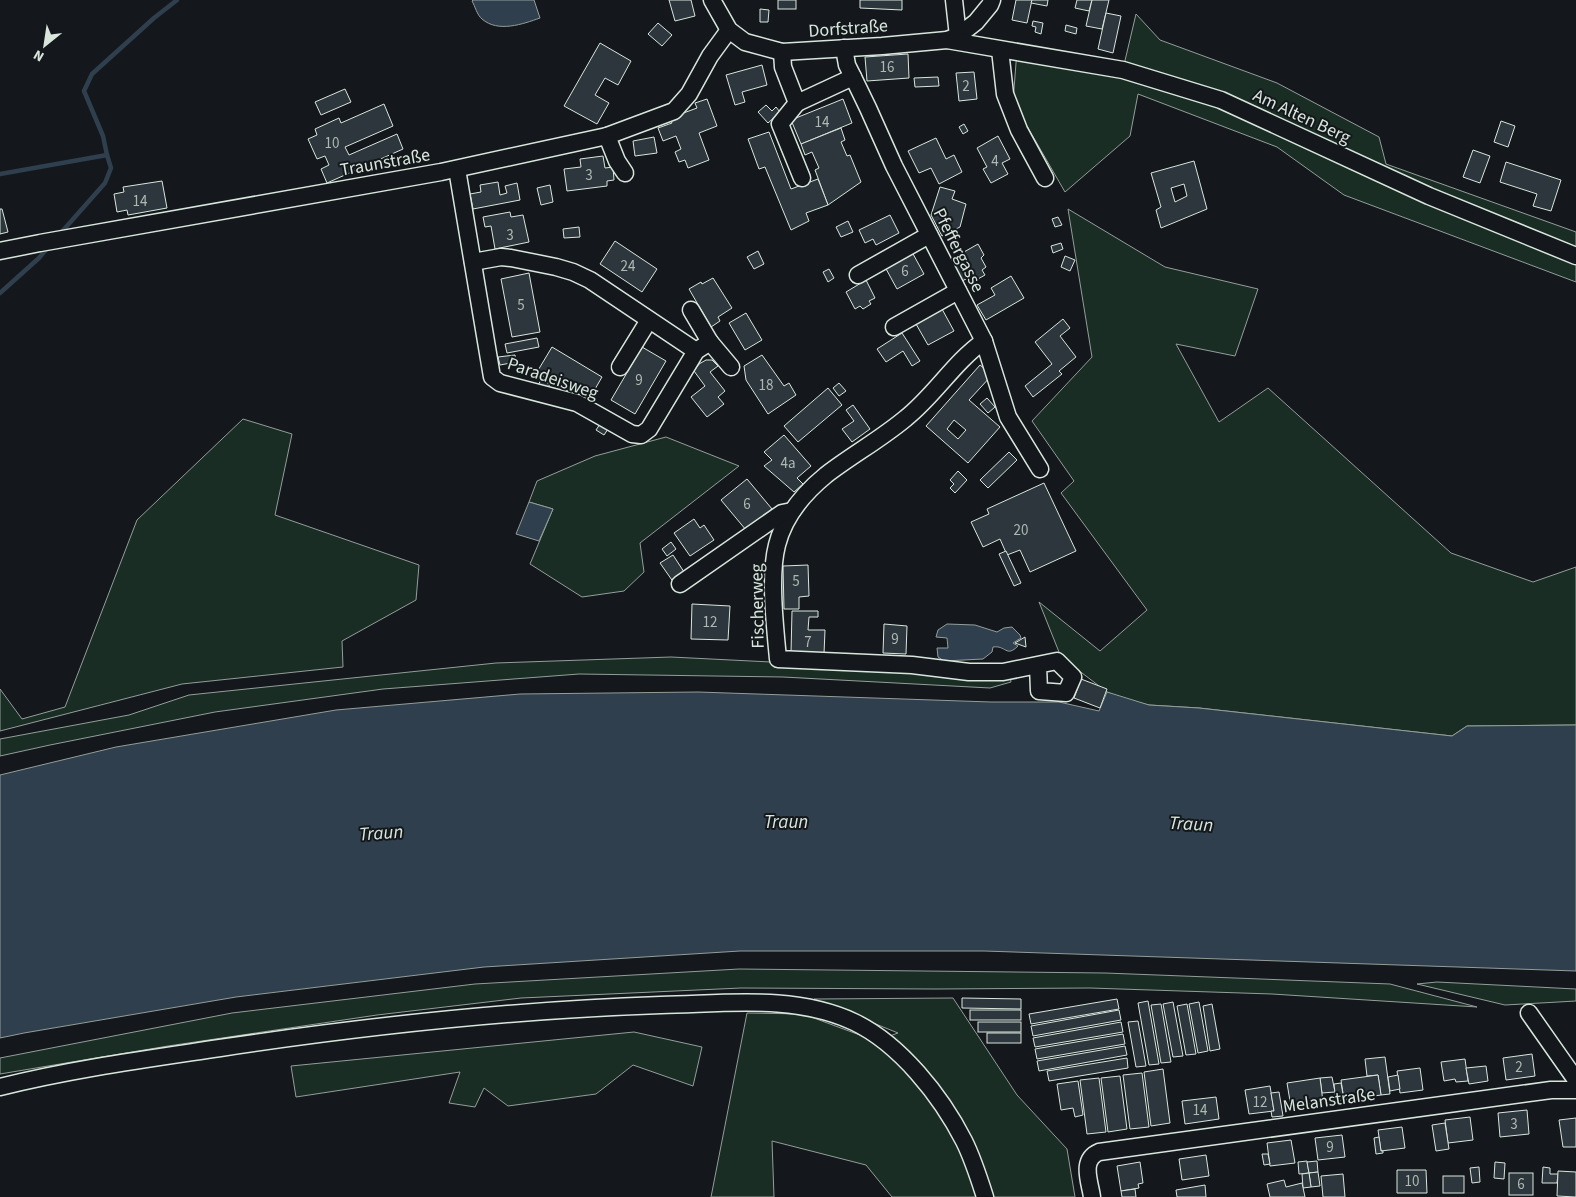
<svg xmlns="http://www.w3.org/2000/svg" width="1576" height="1197" font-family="'Source Sans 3',sans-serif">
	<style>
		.green { fill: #1a2d24; stroke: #939e99 }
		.water { fill: #2f3f4d; stroke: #939e99 }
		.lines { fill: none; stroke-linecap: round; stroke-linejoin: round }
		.stream { stroke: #2f3f4d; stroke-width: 4.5 }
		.building { fill: #2c363c; stroke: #d8e6dc; fill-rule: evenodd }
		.minor-casing { stroke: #d8e6dc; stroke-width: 19 }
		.minor { stroke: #14181c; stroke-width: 16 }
		.labels { text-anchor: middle; stroke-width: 4; stroke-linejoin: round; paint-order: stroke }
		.number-label { font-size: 15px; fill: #adbab4 }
		.street-label { font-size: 18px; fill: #d8e6dc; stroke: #14181c }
		.water-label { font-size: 19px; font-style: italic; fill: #d8e6dc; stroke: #14181c }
	</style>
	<rect width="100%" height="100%" fill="#14181c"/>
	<!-- green -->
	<g class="green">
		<polygon points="1136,14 1160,40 1277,83 1379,137 1386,164 1576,232 1576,282 1344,195 1277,147 1138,94 1130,136 1065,192 1013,102 1017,50 1123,69"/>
		<polygon points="1068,209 1165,267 1258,289 1235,356 1176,344 1219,422 1268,388 1451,553 1533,582 1576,567 1576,725 1467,726 1452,736 1199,708 1149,705 1128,700 1107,692 1061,657 1039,602 1100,651 1147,610 1061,493 1074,481 1032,421 1092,357"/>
		<polygon points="243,419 292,434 275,515 419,565 416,600 342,641 343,667 182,684 0,731 0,689 22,719 65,707 137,520"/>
		<polygon points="666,437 739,466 640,543 644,572 624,591 582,597 530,564 553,509 529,502 537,481 595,456"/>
		<polygon points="671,657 1010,674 1011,682 990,688 783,677 579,674 383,689 215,712 50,745 0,756 0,739 129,715 189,695 496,663"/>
		<polygon points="739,969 1105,973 1390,984 1477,1007 1272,994 1090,988 936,989 741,988 521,998 377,1015 168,1046 0,1074 0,1058 232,1013 475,984"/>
		<polygon points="1437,982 1576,989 1576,1001 1505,1005 1417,984"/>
		<polygon points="953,998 1017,1095 1067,1149 1075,1197 892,1197 866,1165 772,1141 774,1197 711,1197 747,1013 803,1014 876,1041 898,1033 814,999"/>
		<polygon points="634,1032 702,1047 693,1086 633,1065 596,1094 508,1106 484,1088 475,1107 449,1103 460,1072 296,1097 291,1066"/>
	</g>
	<!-- water -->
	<g class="water">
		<path d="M473,0H534L540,18C523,24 498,33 482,19C477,15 475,6 472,1Z"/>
		<polygon points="529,502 553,509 539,541 516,534"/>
		<path d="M947,624L975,625L997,632L1004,628L1012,627L1020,635L1021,638L1013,643L1018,646C1006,658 1006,645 993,647L992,652L983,659L944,661L938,657L937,648H948L947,638L936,637L938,630Z"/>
		<polygon points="698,692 991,702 1059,702 1099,711 1107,692 1149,705 1199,708 1452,736 1467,726 1576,725 1576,971 984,951 740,951 484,967 236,997 24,1033 0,1038 0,775 116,747 336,710 520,694"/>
	</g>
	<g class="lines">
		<!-- stream -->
		<g class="stream">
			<polyline points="0,174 107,155 103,136 84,91 92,74 154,18 177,0"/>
			<polyline points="59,235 105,183 111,168 107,155"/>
			<polyline points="0,293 39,258 49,246"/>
		</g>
	</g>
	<!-- building -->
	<g class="building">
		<polygon points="669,0 691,0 695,16 675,21"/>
		<rect x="778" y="0" width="18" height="9"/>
		<polygon points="860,0 902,0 902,10 860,8"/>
		<polygon points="1016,0 1032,0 1027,23 1012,20"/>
		<polygon points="1032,0 1048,0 1047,6 1031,3"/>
		<polygon points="1077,0 1092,0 1089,11 1075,8"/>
		<polygon points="1092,0 1109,0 1102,29 1086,26"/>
		<polygon points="760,9 769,10 768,22 760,22"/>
		<polygon points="1106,13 1121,16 1113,53 1098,49"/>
		<polygon points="1033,21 1043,23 1041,34 1035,32 1036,27 1032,26"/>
		<polygon points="658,23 672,35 662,46 648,34"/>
		<polygon points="1066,25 1077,28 1076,34 1065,31"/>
		<polygon points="600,43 631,61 618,85 605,78 595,95 609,103 597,124 564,106"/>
		<polygon points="908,54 909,78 867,81 865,57"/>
		<polygon points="762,65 767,85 742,92 745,102 735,105 726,75"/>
		<polygon points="974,72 977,99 959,101 956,73"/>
		<polygon points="938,77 939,86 915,87 914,78"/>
		<polygon points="345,89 351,102 321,115 315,102"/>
		<polygon points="707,99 717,126 699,133 709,160 688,168 685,160 679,162 675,152 681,149 676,136 663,141 658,128 672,123 670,118 697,108 695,103"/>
		<polygon points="843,99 852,123 801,144 791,120"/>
		<polygon points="384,104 393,126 345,147 349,155 397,134 403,149 327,183 321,169 329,165 325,156 317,159 308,139 317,135 315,129 339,118 341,123"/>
		<polygon points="766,105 772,111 776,107 780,112 768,123 758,112"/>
		<polygon points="1501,121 1515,126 1508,147 1494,142"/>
		<polygon points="964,124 968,131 963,134 959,127"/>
		<polygon points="841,128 845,140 841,142 847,156 850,155 861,182 828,205 815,170 819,168 812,152 805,155 801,144"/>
		<polygon points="769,132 791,189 818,179 828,205 806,213 809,221 791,230 765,167 759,169 748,139"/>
		<polygon points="998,136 1010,159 1002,163 1008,174 991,183 983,169 987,167 977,148"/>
		<polygon points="654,137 657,153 635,156 633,141"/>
		<polygon points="936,138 946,159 954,155 962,172 939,184 931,168 919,173 908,151"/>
		<polygon points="1473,150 1490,156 1480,183 1463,177"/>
		<polygon points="603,156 605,168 613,167 614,180 607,181 607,186 567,191 564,169 581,167 580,159"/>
		<path d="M1194,161L1207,209L1161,228L1156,210L1161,207L1151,173ZM1184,184L1187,196L1175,202L1171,188Z"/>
		<polygon points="1506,162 1561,180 1551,211 1533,206 1537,194 1500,182"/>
		<polygon points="162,181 167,208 128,215 127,210 117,212 114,194 124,192 123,187"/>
		<polygon points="498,182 500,195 507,193 505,186 517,183 520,200 473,209 470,194 481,192 480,185"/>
		<polygon points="550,185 553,202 541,205 537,188"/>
		<polygon points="940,187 955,191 952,199 966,204 960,227 942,236 931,215"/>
		<polygon points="0,209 2,209 8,232 0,234"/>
		<polygon points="510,212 511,217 523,215 529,242 495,249 491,226 485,227 483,217"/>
		<polygon points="890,215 899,233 876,245 873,239 865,243 859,230"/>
		<polygon points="1058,217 1062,225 1055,227 1052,219"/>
		<polygon points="848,221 853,232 841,237 836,227"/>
		<polygon points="579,227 580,237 564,238 563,229"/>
		<polygon points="615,241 657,269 642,292 600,264"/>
		<polygon points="1061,243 1063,249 1053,253 1051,246"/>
		<polygon points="978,244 984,255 981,258 986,267 982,270 985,275 971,283 968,278 962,281 950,260"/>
		<polygon points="758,251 764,264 754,269 747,257"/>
		<polygon points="912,252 924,274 897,289 885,267"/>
		<polygon points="1065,256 1075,260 1070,271 1061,267"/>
		<polygon points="829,269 834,278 828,282 823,272"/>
		<polygon points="529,273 540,332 512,337 501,279"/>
		<polygon points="1011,276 1024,298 986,320 977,305 995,295 991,288"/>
		<polygon points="713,278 732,308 718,317 720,321 711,327 689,289 701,282 702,284"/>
		<polygon points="866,280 875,298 869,301 871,304 863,309 860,306 855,309 846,292"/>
		<polygon points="942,309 954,331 928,345 916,324"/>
		<polygon points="746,313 762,340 745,350 729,323"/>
		<polygon points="1063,319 1070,328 1060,336 1076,357 1059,371 1062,374 1033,397 1025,386 1052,364 1035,342"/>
		<polygon points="902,333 920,361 912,366 903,351 886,362 877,349"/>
		<polygon points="537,338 539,347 507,353 505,344"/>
		<polygon points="552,347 602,377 587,403 537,372"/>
		<polygon points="642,347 666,361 635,414 611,400"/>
		<polygon points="515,355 516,362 500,365 498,357"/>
		<polygon points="762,355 784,386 789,383 796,395 768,414 746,380 744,366"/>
		<polygon points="706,360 712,360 718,366 710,372 725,391 718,397 724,404 707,417 691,397 705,386 694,371 699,364"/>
		<path d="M980,365L992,375L969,400L1000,427L968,463L926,426ZM954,420L966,430L958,439L947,429Z"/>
		<polygon points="541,380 550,384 547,389 538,385"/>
		<polygon points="839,383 846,391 839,396 833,388"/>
		<polygon points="828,388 842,405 798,442 784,426"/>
		<polygon points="987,398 995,407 988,413 980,404"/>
		<polygon points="853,405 870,429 852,442 842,429 854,421 846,410"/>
		<polygon points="600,424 608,429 604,435 596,430"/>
		<polygon points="784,435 811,466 797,478 803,484 794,492 764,466 772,460 764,452"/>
		<polygon points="1009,452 1017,460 988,488 980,480"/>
		<polygon points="958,471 967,480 955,493 950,488 954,484 950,480"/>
		<polygon points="747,479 772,509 746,530 721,500"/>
		<polygon points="1044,483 1076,551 1030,572 1020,550 1007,555 1000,539 983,547 971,522 989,514 987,509"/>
		<polygon points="694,519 700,528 704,525 714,540 690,556 674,533"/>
		<polygon points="671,542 676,549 667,556 662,549"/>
		<polygon points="1006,551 1021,583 1014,586 999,554"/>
		<polygon points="673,555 686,575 674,583 660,563"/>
		<polygon points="808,565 809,596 799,597 799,609 784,609 783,566"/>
		<polygon points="692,604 730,606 728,640 691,639"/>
		<polygon points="792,611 818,611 818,617 809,617 808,630 825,630 824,654 791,653"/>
		<polygon points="884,624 907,626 906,654 883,653"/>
		<polygon points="1025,637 1026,647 1015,643"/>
		<polygon points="1081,679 1107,689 1100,708 1074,698"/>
		<polygon points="962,998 1021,999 1021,1009 962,1008"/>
		<polygon points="1117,999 1119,1009 1031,1024 1029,1014"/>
		<polygon points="1148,1001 1159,1064 1149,1065 1138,1003"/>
		<polygon points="1173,1002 1183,1056 1173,1057 1163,1004"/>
		<polygon points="1199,1002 1208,1051 1198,1053 1189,1004"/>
		<polygon points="1161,1004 1171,1062 1161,1063 1151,1005"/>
		<polygon points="1187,1004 1196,1054 1186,1055 1177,1006"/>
		<polygon points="1212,1004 1220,1049 1210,1051 1203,1006"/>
		<rect x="970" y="1010" width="51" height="10"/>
		<polygon points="1119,1010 1121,1020 1033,1036 1031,1026"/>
		<polygon points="1138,1021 1146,1066 1136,1067 1128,1022"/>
		<rect x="978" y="1022" width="43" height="10"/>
		<polygon points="1121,1022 1123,1032 1035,1047 1033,1038"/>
		<rect x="987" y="1033" width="34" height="10"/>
		<polygon points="1123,1034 1125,1044 1037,1059 1035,1049"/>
		<polygon points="1125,1046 1127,1055 1039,1071 1037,1061"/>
		<polygon points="1532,1054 1535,1076 1506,1080 1503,1058"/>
		<polygon points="1385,1057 1390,1094 1381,1095 1378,1075 1367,1076 1365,1059"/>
		<polygon points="1127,1058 1128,1068 1049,1081 1047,1071"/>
		<polygon points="1465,1059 1468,1081 1456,1082 1455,1079 1444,1081 1441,1062"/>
		<polygon points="1486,1066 1488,1081 1469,1084 1466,1068"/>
		<polygon points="1420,1068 1423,1090 1400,1093 1397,1071"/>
		<polygon points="1163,1069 1170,1123 1151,1126 1144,1072"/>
		<polygon points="1142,1073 1149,1127 1130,1129 1123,1075"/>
		<polygon points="1378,1075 1381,1095 1344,1100 1341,1080"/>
		<polygon points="1398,1075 1400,1089 1390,1091 1388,1077"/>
		<polygon points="1120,1076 1127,1129 1108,1132 1101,1078"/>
		<polygon points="1332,1077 1335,1092 1322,1093 1320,1078"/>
		<polygon points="1099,1078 1106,1132 1087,1134 1080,1080"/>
		<polygon points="1320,1078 1323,1102 1291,1107 1287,1083"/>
		<polygon points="1078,1081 1083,1115 1075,1117 1073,1108 1061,1110 1057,1084"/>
		<polygon points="1341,1083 1344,1100 1336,1102 1334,1084"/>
		<polygon points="1270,1086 1274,1111 1249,1114 1245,1090"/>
		<polygon points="1279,1092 1283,1116 1272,1117 1271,1111 1274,1111 1271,1093"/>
		<polygon points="1216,1097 1219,1119 1185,1124 1182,1101"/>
		<polygon points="1527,1110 1529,1134 1500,1137 1498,1113"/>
		<polygon points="1470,1117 1473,1140 1448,1143 1445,1120"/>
		<polygon points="1576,1118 1576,1147 1563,1147 1559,1120"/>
		<polygon points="1445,1123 1449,1149 1436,1151 1432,1125"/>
		<polygon points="1402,1127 1405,1148 1381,1151 1378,1130"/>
		<polygon points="1342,1135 1345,1157 1318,1160 1315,1138"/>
		<polygon points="1379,1137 1381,1151 1383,1151 1383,1153 1376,1154 1374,1138"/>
		<polygon points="1291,1140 1295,1163 1270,1166 1267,1143"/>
		<polygon points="1262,1154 1268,1154 1270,1164 1264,1165"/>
		<polygon points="1206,1155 1209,1176 1182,1180 1179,1159"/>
		<polygon points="1307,1161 1309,1173 1299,1174 1298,1162"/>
		<polygon points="1317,1161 1318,1172 1309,1173 1307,1162"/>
		<polygon points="1140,1162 1143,1183 1138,1184 1139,1188 1121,1191 1117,1166"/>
		<polygon points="1495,1162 1505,1163 1504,1179 1494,1178"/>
		<polygon points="1479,1167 1480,1182 1472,1183 1470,1168"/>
		<polygon points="1543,1167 1550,1168 1550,1174 1558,1174 1557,1183 1542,1183"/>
		<polygon points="1397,1170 1426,1170 1427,1193 1397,1193"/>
		<polygon points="1558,1171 1576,1172 1576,1197 1557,1196"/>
		<polygon points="1318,1172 1320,1186 1311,1187 1309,1173"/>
		<polygon points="1309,1173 1311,1187 1303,1188 1302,1174"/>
		<rect x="1509" y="1173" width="24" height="22"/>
		<polygon points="1343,1174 1345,1197 1323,1197 1321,1176"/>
		<rect x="1443" y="1176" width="21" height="17"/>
		<polygon points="1284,1180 1286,1187 1302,1183 1305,1197 1270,1197 1267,1184"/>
		<polygon points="1205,1185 1206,1197 1177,1197 1176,1190"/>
		<polygon points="1135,1189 1136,1197 1122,1197 1121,1191"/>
	</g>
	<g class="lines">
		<!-- minor casing -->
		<g class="minor-casing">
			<g id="minor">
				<polyline points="712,0 729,30 745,42 782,52 882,46 947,40 958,36 976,22 990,5 992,0"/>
				<polyline points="954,0 958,36"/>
				<polyline points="947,40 1123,70 1221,100 1429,196 1576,256"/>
				<polyline points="844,48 847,65 853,77 868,108 894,166 984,341 1008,417 1040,469"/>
				<polyline points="1000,50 1005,94 1019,130 1045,178"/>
				<polyline points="782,52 783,67 797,103 853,77"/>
				<polyline points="797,103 780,124 802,178"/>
				<polyline points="607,136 617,161 625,173"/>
				<polyline points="457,169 492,377 500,383 577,403 632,434 641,435 649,429 696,351 710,342 731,367"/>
				<polyline points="0,251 40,243 441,172 607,136 674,111 689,94 710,56 729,30"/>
				<polyline points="473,262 501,257 511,258 556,267 573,272 590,280 696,351"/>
				<polyline points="858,275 929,235"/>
				<polyline points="691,310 710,342"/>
				<polyline points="894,327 958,291"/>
				<path d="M984,341C954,362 935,395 906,418C881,439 852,455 826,475C804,493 784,517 777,545C769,576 775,626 778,659L912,665L969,672H1003L1057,661L1073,677L1066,693L1039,691L1038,665"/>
				<polyline points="620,367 649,320"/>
				<polyline points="680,584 782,513 792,511"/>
				<polyline points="1529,1013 1576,1080"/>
				<path d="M0,1087C72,1069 147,1059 220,1048C366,1026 513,1010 661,1005C725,1004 794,994 854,1022C900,1044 941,1096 964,1141C973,1159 979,1178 985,1197"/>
				<path d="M1092,1197C1090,1182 1080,1160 1099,1152L1551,1090H1576"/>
			</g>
		</g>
		<!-- minor -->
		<use href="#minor" class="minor"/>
	</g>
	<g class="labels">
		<!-- number labels -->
		<g class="number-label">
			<text x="887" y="72">16</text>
			<text x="966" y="91">2</text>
			<text x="822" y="127">14</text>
			<text x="332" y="148">10</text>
			<text x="995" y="166">4</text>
			<text x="589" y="180">3</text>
			<text x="140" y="206">14</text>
			<text x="510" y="240">3</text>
			<text x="628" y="271">24</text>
			<text x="905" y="276">6</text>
			<text x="521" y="310">5</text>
			<text x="639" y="385">9</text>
			<text x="766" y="390">18</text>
			<text x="788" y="468">4a</text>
			<text x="747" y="509">6</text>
			<text x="1021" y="535">20</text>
			<text x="796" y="586">5</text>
			<text x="710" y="627">12</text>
			<text x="895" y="644">9</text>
			<text x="808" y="647">7</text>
			<text x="1519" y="1072">2</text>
			<text x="1260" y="1107">12</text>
			<text x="1200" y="1115">14</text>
			<text x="1514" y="1129">3</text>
			<text x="1330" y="1152">9</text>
			<text x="1412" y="1186">10</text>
			<text x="1521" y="1189">6</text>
		</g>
		<!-- street labels -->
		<g class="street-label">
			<text transform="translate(848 28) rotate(-4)" y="6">Dorfstraße</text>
			<text transform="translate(1302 116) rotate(25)" y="6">Am Alten Berg</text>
			<text transform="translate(385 162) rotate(-10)" y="6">Traunstraße</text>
			<text transform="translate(959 250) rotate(63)" y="6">Pfeffergasse</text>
			<text transform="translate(553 378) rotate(19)" y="6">Paradeisweg</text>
			<text transform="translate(757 606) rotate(-91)" y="6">Fischerweg</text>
			<text transform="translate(1329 1100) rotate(-8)" y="6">Melanstraße</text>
		</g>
		<!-- water labels -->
		<g class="water-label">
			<text x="786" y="828">Traun</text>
			<text transform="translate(1191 823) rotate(3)" y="7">Traun</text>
			<text transform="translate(381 832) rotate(-4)" y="7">Traun</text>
		</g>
	</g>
	<!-- north arrow -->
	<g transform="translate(45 45) rotate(210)" stroke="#14181c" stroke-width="4" paint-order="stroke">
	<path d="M0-4L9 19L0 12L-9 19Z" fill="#d8e6dc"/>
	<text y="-8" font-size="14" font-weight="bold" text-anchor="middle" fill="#d8e6dc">N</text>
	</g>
</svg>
